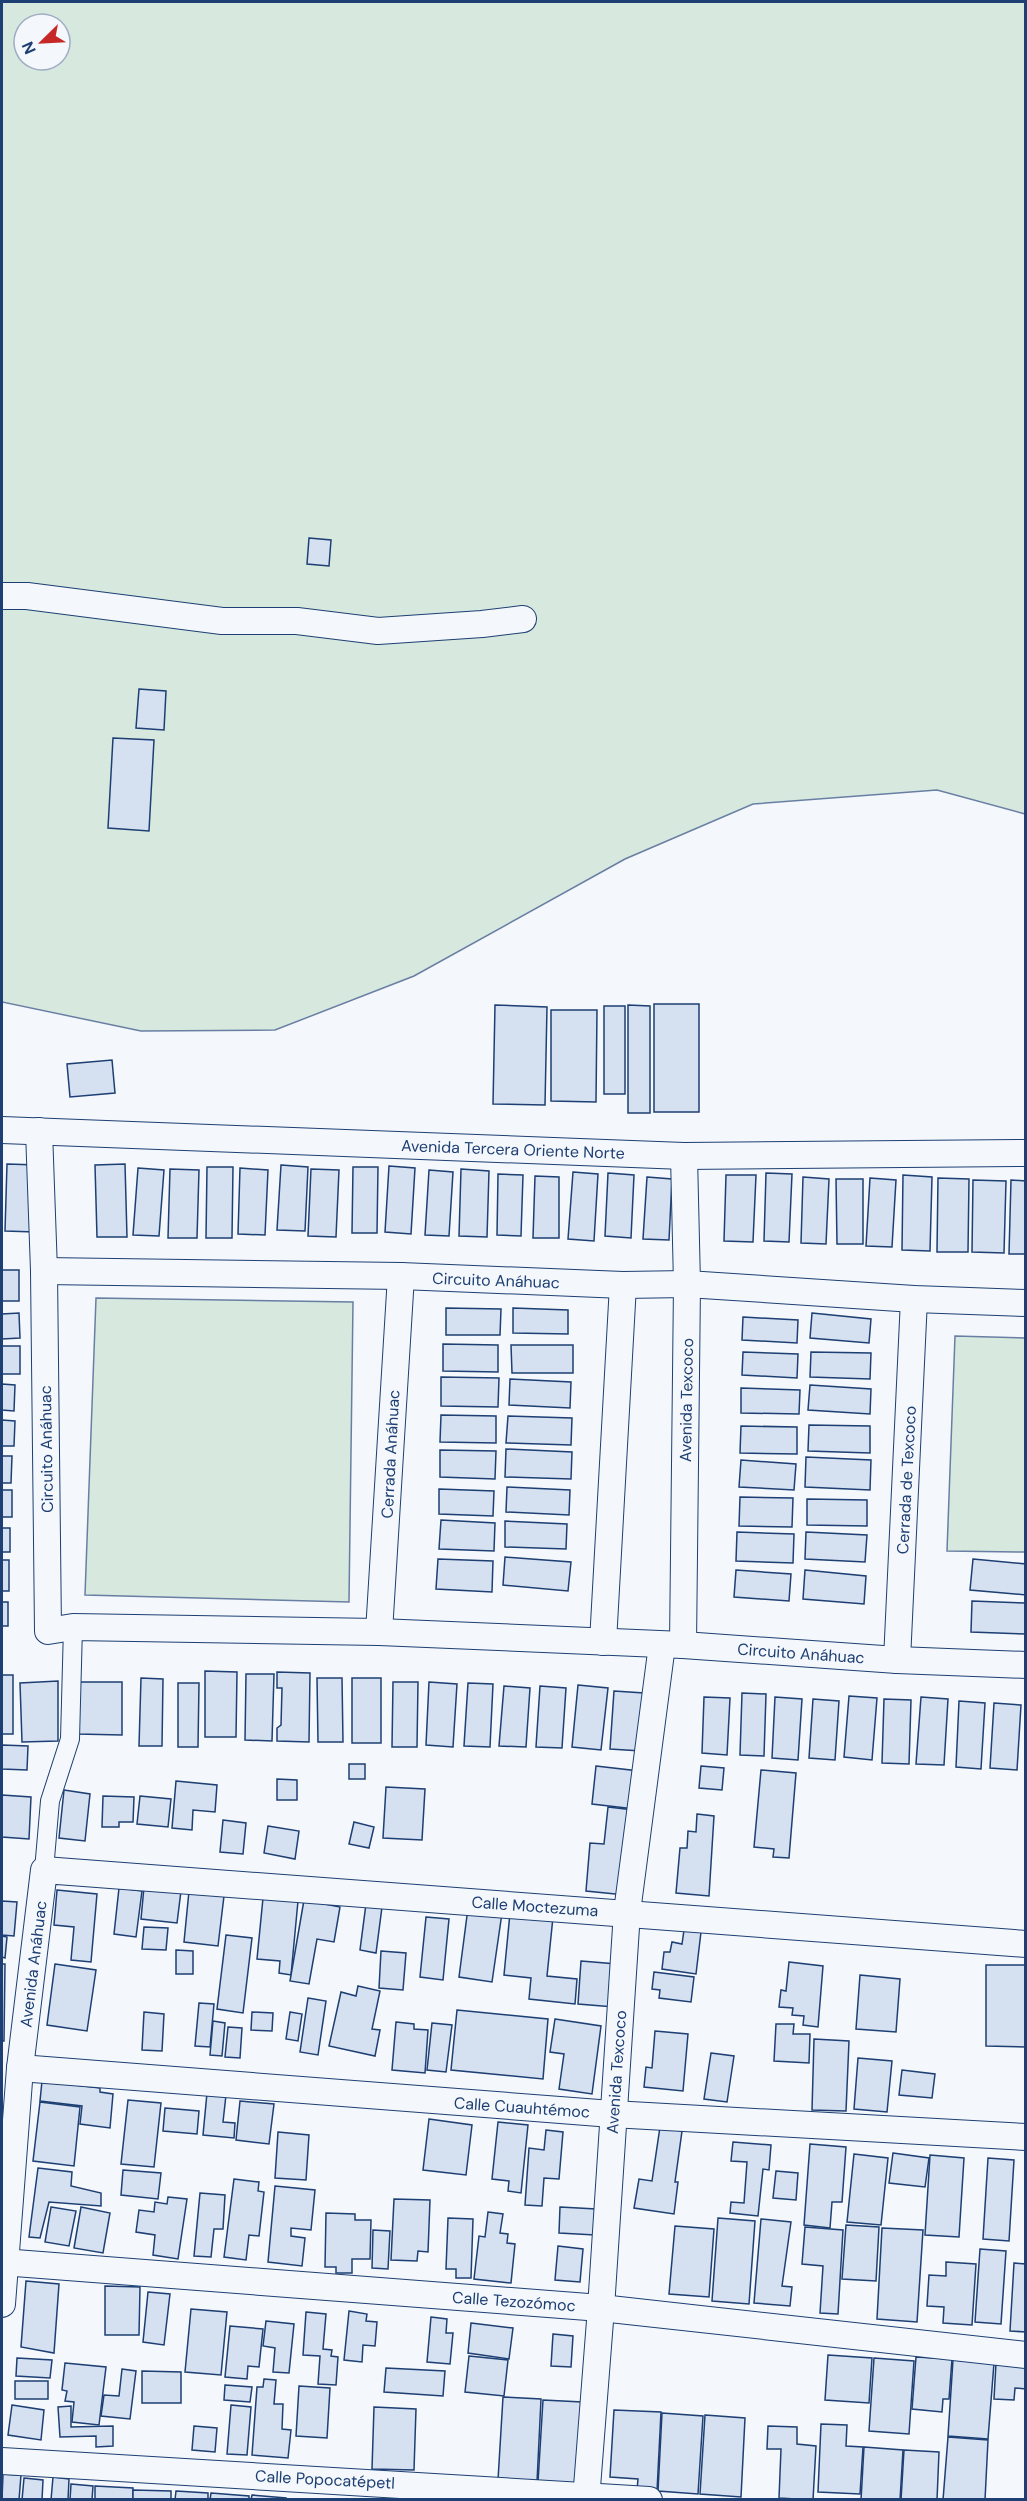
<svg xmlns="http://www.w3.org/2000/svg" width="1027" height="2501" font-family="'DM Sans',sans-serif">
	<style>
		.green { fill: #d7e8df; stroke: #687fa3; stroke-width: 1.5; fill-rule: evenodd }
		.building { fill: #d5e0f0; stroke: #1d3f73; stroke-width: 1.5 }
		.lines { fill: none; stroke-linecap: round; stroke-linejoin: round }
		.pedestrian-casing { stroke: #1d3f73; stroke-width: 20 }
		.minor-casing { stroke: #1d3f73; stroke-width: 28 }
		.pedestrian { stroke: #f4f7fb; stroke-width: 18 }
		.minor { stroke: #f4f7fb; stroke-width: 26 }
		.labels { text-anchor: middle; stroke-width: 4.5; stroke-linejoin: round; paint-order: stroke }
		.street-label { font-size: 16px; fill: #1d3f73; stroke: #f4f7fb }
	</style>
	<rect width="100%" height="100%" fill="#f4f7fb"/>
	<!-- green -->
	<g class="green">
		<path d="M2,2H1025V814L937,790L753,804L625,859L414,976L275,1030L141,1031L2,1002ZM24,24H60V60H24Z"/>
		<polygon points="96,1298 353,1302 349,1602 85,1595"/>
		<polygon points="955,1336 1025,1338 1025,1552 947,1551"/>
	</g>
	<!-- building -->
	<g class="building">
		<polygon points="309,538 331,540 329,566 307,564"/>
		<polygon points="139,689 166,691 164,730 136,728"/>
		<polygon points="113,738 154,740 149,831 108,828"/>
		<rect x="654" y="1004" width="45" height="108"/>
		<polygon points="495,1005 547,1007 545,1105 493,1104"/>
		<polygon points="628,1005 650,1006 650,1113 628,1113"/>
		<rect x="604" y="1006" width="21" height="88"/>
		<polygon points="551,1010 597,1010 596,1102 551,1101"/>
		<polygon points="112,1060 115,1093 70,1097 67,1064"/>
		<polygon points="7,1164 37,1165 35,1232 5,1231"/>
		<polygon points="125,1164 127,1237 97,1237 95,1165"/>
		<polygon points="281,1165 308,1167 305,1231 277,1230"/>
		<polygon points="389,1166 415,1168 411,1234 385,1232"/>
		<polygon points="207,1167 233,1167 232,1238 206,1238"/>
		<polygon points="353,1167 378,1167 377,1233 352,1233"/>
		<polygon points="138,1168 164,1170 159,1236 133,1235"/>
		<polygon points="240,1168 268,1170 265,1235 238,1234"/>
		<polygon points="170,1169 199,1170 197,1238 168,1238"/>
		<polygon points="311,1169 339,1170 336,1237 308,1236"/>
		<polygon points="461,1169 489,1171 487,1237 459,1236"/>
		<polygon points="429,1170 453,1172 449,1236 425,1235"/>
		<polygon points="573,1172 598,1174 594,1241 568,1239"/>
		<polygon points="608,1173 634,1175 631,1238 605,1236"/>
		<polygon points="766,1173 792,1174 789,1242 764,1241"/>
		<polygon points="498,1174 523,1175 521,1236 497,1235"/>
		<polygon points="726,1175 756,1175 753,1242 724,1241"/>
		<polygon points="903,1175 932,1177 930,1251 902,1250"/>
		<polygon points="535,1176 559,1177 559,1238 533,1238"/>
		<polygon points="647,1177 672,1179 669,1240 643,1239"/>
		<polygon points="803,1177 829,1179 826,1244 801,1243"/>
		<polygon points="870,1178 896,1180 892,1247 866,1246"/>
		<polygon points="938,1178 969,1179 968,1252 937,1252"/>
		<polygon points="836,1179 863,1179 863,1244 837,1244"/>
		<polygon points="973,1180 1006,1181 1004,1253 972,1252"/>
		<polygon points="1011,1180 1026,1181 1026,1254 1009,1254"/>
		<rect x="2" y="1270" width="17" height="31"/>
		<polygon points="446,1308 501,1309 500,1335 446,1335"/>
		<polygon points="513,1308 568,1310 568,1334 513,1333"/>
		<polygon points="19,1313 20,1338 2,1339 2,1314"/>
		<polygon points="812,1313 871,1319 869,1343 810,1338"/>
		<polygon points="743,1317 798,1320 797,1343 742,1340"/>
		<polygon points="443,1344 498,1345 498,1372 443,1371"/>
		<polygon points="511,1345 573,1345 573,1373 512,1373"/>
		<rect x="2" y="1346" width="18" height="28"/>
		<polygon points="743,1352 798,1354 797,1378 742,1375"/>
		<polygon points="811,1352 871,1353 870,1379 810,1377"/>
		<polygon points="441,1377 499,1378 498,1407 441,1406"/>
		<polygon points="510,1379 571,1382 570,1408 509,1405"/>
		<polygon points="2,1384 15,1385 14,1411 2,1410"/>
		<polygon points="810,1385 871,1389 870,1414 808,1410"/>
		<polygon points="741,1388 800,1390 799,1414 741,1413"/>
		<polygon points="441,1415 496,1416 496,1443 440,1442"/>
		<polygon points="508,1416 572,1418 571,1445 506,1443"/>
		<polygon points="2,1420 15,1421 14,1446 2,1446"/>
		<polygon points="809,1425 870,1426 870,1453 808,1451"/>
		<polygon points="741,1426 797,1427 797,1454 740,1453"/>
		<polygon points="506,1449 572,1452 571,1479 505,1477"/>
		<polygon points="440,1450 496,1451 495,1479 440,1477"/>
		<polygon points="2,1456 12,1456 11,1483 2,1483"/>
		<polygon points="806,1457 871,1460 870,1490 805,1487"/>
		<polygon points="741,1460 796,1464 794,1490 739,1487"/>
		<polygon points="507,1487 570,1490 569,1515 506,1512"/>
		<polygon points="439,1489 494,1491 493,1516 439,1514"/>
		<rect x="2" y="1490" width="10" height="27"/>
		<polygon points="740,1497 793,1498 792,1527 739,1526"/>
		<polygon points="807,1499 867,1500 867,1526 807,1525"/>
		<polygon points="441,1520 495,1523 494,1551 439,1549"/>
		<polygon points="505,1521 567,1524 566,1549 505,1547"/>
		<rect x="2" y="1528" width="8" height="24"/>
		<polygon points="737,1532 794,1534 793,1563 736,1561"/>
		<polygon points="806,1532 867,1535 865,1562 805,1559"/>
		<polygon points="505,1557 571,1562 568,1591 503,1585"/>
		<polygon points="438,1559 493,1561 492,1592 436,1589"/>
		<polygon points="973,1559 1026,1564 1026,1595 970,1590"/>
		<rect x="2" y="1560" width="7" height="31"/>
		<polygon points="736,1570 791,1574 789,1601 734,1597"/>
		<polygon points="805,1570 866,1576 864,1604 803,1599"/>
		<polygon points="972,1601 1026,1603 1026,1634 971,1632"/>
		<rect x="2" y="1602" width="6" height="24"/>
		<polygon points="205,1671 237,1672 236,1737 205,1737"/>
		<polygon points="277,1672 310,1673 309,1742 277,1741 277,1728 281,1725 282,1688 277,1688"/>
		<polygon points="246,1674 274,1674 272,1741 245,1740"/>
		<rect x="2" y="1675" width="11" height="59"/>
		<polygon points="141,1678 163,1679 162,1746 139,1746"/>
		<polygon points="317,1678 342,1678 343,1742 318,1742"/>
		<rect x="352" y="1678" width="29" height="65"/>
		<polygon points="58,1681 58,1741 22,1742 20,1683"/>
		<polygon points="77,1682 122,1682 122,1735 77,1734"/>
		<polygon points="393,1682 418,1682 417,1747 392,1747"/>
		<polygon points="429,1682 457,1684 453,1747 426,1745"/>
		<polygon points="178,1683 199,1683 198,1747 178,1747"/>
		<polygon points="468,1683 493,1684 490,1747 464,1746"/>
		<polygon points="578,1685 608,1688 601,1750 572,1747"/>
		<polygon points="504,1686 530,1688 526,1747 499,1746"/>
		<polygon points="540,1686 566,1688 562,1748 536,1747"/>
		<polygon points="614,1691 644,1693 641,1751 610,1749"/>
		<polygon points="742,1693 766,1694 764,1756 740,1755"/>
		<polygon points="849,1696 877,1698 872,1760 844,1757"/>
		<polygon points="704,1697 730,1698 727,1755 702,1753"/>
		<polygon points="775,1697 802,1699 798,1760 772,1758"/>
		<polygon points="921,1697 948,1699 944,1765 916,1764"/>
		<polygon points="813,1699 839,1701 835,1760 809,1758"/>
		<polygon points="884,1699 911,1700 909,1764 882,1763"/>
		<polygon points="959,1701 985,1703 981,1769 956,1767"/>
		<polygon points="994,1703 1021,1705 1017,1770 990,1768"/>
		<polygon points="2,1745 28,1746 27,1770 2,1769"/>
		<rect x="349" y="1764" width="16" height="15"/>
		<polygon points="596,1766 639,1771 635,1809 592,1804"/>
		<polygon points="701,1766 724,1768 722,1790 699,1788"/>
		<polygon points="761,1770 796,1773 789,1858 773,1857 774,1849 754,1847"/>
		<polygon points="277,1779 297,1780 297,1800 277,1800"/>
		<polygon points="176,1781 217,1785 215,1812 193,1810 192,1830 172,1828"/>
		<polygon points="386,1787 425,1789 422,1840 383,1838"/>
		<polygon points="64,1790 90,1794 85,1841 59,1838"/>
		<polygon points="2,1795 31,1797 29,1839 2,1837"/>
		<polygon points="103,1796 134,1797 133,1822 119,1822 119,1827 102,1827"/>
		<polygon points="140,1796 171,1799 168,1827 137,1824"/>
		<polygon points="608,1807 634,1810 625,1895 586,1891 590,1843 604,1844"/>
		<polygon points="697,1814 714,1816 709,1896 676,1893 680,1848 687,1848 688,1831 696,1832"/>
		<polygon points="223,1820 246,1823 243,1854 220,1852"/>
		<polygon points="354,1822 374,1827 369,1848 349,1844"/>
		<polygon points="268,1826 299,1831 295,1859 264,1853"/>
		<polygon points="144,1887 181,1891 177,1923 141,1919"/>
		<polygon points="119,1888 142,1891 136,1937 114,1934"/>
		<polygon points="57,1890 97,1894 91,1962 71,1960 74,1927 54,1925"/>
		<polygon points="189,1891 224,1896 218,1946 184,1942"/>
		<polygon points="263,1898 298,1901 291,1975 279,1973 280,1961 257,1959"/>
		<polygon points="304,1900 340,1907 334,1942 317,1939 309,1984 290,1981"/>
		<polygon points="2,1901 17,1902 14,1936 2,1935"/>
		<polygon points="366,1904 382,1907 376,1953 360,1950"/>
		<polygon points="468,1908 502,1913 492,1982 459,1977"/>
		<polygon points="510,1913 553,1917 547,1976 577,1979 575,2004 529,1999 531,1978 504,1975"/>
		<polygon points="426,1917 449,1919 443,1980 420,1977"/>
		<polygon points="144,1927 168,1928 166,1950 142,1949"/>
		<polygon points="684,1930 701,1932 696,1974 662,1969 664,1952 670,1952 672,1942 682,1944"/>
		<polygon points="226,1935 252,1938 243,2013 217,2009"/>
		<polygon points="2,1936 7,1937 5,1958 2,1957"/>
		<polygon points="176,1950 193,1951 193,1974 176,1974"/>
		<polygon points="381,1951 406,1953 403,1990 379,1988"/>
		<polygon points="581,1961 617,1964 614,2007 578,2004"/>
		<polygon points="789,1962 823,1966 818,2027 803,2025 804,2016 792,2015 793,2008 779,2007 781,1990 786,1991"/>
		<polygon points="2,1964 5,1964 4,2041 2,2041"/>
		<polygon points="55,1964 96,1970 87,2031 47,2025"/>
		<polygon points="986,1965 1026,1965 1026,2047 986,2046"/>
		<polygon points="654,1972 694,1977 691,2002 659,1998 660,1990 652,1989"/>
		<polygon points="860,1975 900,1979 896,2032 856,2029"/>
		<polygon points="358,1986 380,1991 372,2029 380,2030 375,2056 329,2046 341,1992 356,1996"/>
		<polygon points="308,1998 326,2001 318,2055 300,2052"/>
		<polygon points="199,2003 214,2004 210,2047 195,2046"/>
		<polygon points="457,2010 548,2019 543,2079 451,2070"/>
		<polygon points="144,2012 164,2014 162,2051 142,2050"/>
		<polygon points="252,2012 273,2013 272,2031 251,2030"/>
		<polygon points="290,2012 302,2014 298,2041 286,2039"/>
		<polygon points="555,2019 601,2026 592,2094 559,2089 564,2054 550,2052"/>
		<polygon points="213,2021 225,2023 222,2056 210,2055"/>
		<polygon points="396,2022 414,2024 414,2029 428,2030 425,2073 392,2070"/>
		<polygon points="432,2023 452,2025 446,2072 427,2070"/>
		<polygon points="776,2024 794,2024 793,2034 810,2034 809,2063 774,2061"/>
		<polygon points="228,2027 242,2028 240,2058 225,2057"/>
		<polygon points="655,2031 688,2034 683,2091 644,2087 646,2067 652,2068"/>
		<polygon points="814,2039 849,2041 846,2111 812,2110"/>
		<polygon points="711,2053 734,2056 727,2102 704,2099"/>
		<polygon points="858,2058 892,2061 887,2112 854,2109"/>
		<polygon points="902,2070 935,2074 932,2098 899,2095"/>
		<polygon points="42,2081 100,2088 100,2092 113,2094 110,2128 80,2124 82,2106 40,2101"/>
		<polygon points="207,2093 226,2095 223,2122 235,2123 234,2138 203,2135"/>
		<polygon points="128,2100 161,2103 154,2167 121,2164"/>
		<polygon points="240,2101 274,2104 269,2144 236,2140"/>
		<polygon points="40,2102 80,2107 74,2166 33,2161"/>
		<polygon points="165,2108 199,2111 197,2134 163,2131"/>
		<polygon points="429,2119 472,2125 466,2175 423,2170"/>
		<polygon points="498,2122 528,2125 521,2193 508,2191 509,2181 492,2179"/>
		<polygon points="660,2127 682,2131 675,2182 678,2182 674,2214 634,2208 639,2179 652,2181"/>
		<polygon points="546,2130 563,2132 559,2179 544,2178 542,2206 525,2205 529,2148 544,2150"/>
		<polygon points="278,2132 309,2135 306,2180 275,2178"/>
		<polygon points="733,2142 771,2145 769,2170 763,2169 758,2216 730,2213 731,2202 744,2203 747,2162 731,2161"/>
		<polygon points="810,2144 846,2147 842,2202 832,2202 830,2228 804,2225"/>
		<polygon points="893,2153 929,2158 925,2187 889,2183"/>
		<polygon points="854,2154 888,2158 881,2225 847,2222"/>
		<polygon points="930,2155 964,2158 959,2237 925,2235"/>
		<polygon points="988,2158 1014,2160 1009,2241 983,2239"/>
		<polygon points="38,2168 72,2172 71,2186 101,2193 101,2206 49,2202 40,2238 29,2237"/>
		<polygon points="123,2170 161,2173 158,2199 121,2195"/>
		<polygon points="776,2171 798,2173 796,2200 773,2198"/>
		<polygon points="234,2179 259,2182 258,2191 264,2192 259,2236 249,2235 246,2260 224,2257"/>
		<polygon points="275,2186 315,2190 311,2230 291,2228 291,2236 305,2238 302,2266 268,2262"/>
		<polygon points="200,2193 225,2195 223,2229 214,2229 211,2257 194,2256"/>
		<polygon points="168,2197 187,2199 178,2259 153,2255 155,2235 136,2232 139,2210 154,2212 155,2202 167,2204"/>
		<polygon points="394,2199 430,2200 428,2252 418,2251 417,2261 391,2260"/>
		<polygon points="51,2207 76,2211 69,2246 45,2242"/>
		<polygon points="81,2207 110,2213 103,2253 74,2248"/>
		<polygon points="560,2207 596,2209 595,2235 559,2233"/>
		<polygon points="488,2212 503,2214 500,2233 508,2234 507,2243 515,2244 511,2283 474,2279 479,2236 485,2237"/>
		<polygon points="326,2213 355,2214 355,2220 371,2220 370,2259 352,2259 352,2273 336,2273 336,2267 325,2267"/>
		<polygon points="448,2218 473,2219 471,2278 456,2278 456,2269 446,2269"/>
		<polygon points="718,2218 755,2221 749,2304 712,2301"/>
		<polygon points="761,2219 791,2222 782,2286 792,2287 790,2306 754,2303"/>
		<polygon points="846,2225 879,2227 876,2281 842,2279"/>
		<polygon points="675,2226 714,2229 709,2297 669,2294"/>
		<polygon points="805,2227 843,2230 838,2314 820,2313 823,2266 802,2264"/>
		<polygon points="882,2228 923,2230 917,2322 877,2319"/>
		<polygon points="373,2230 390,2231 388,2269 372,2268"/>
		<polygon points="558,2246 583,2249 580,2282 555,2280"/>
		<polygon points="980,2249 1006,2251 1001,2324 975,2322"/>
		<polygon points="946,2262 976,2264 972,2325 943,2323 944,2307 927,2306 929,2275 946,2276"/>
		<polygon points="1014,2263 1026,2264 1026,2332 1010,2331"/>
		<polygon points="26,2281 59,2284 54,2353 21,2347"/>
		<polygon points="105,2286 140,2287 139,2335 105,2335"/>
		<polygon points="148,2292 170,2294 164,2345 143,2342"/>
		<polygon points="191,2309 227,2312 221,2375 185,2372"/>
		<polygon points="349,2311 367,2314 366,2321 377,2322 375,2346 363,2345 362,2362 344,2360"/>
		<polygon points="306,2312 326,2314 323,2349 332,2350 331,2356 338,2357 336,2385 318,2384 320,2356 303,2355"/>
		<polygon points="431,2317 447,2319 446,2333 453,2333 450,2364 427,2362"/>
		<polygon points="266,2321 294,2324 289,2373 273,2372 275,2348 263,2346"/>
		<polygon points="471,2323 513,2328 509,2359 468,2353"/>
		<polygon points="230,2326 263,2329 259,2367 248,2366 247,2379 225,2377"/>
		<polygon points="553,2334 573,2336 571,2367 551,2366"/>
		<polygon points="828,2355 872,2358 869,2403 825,2400"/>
		<polygon points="469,2356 508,2360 504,2396 465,2392"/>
		<polygon points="916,2357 952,2359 949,2399 943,2399 942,2412 912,2409"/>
		<polygon points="17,2358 52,2360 50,2378 16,2376"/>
		<polygon points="874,2358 914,2361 909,2434 869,2431"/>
		<polygon points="953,2360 994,2363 988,2439 948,2436"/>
		<polygon points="65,2363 106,2367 99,2425 72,2422 74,2402 65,2401 67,2391 62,2390"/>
		<polygon points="996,2363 1026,2365 1026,2389 1015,2388 1014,2400 994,2399"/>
		<polygon points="386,2368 445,2371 443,2396 384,2392"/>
		<polygon points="122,2369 136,2371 130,2419 101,2416 104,2395 119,2396"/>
		<polygon points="142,2371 181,2372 181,2403 142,2403"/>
		<polygon points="264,2379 276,2380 274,2404 283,2404 282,2429 291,2430 288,2458 252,2455 257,2387 263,2387"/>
		<rect x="15" y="2381" width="33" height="18"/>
		<polygon points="225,2385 252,2387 250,2402 224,2400"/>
		<polygon points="299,2386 330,2388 327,2438 296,2436"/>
		<polygon points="503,2397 541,2399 537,2482 498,2480"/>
		<polygon points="543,2400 582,2402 578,2484 538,2482"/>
		<polygon points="12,2405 44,2410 41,2440 8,2435"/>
		<polygon points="231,2405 251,2407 247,2455 227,2454"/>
		<polygon points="71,2406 71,2427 113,2426 113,2446 96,2447 96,2436 60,2437 58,2407"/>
		<polygon points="374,2407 416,2409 414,2470 372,2469"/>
		<polygon points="614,2410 661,2412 657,2491 637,2490 638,2479 610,2477"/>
		<polygon points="662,2413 703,2416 698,2494 658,2491"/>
		<polygon points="705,2415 745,2418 741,2497 700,2494"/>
		<polygon points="821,2424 847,2425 846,2446 863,2447 860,2494 818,2492"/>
		<polygon points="194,2426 217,2428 215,2452 192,2450"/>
		<polygon points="768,2426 797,2427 797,2444 816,2446 813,2500 779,2498 781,2449 767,2449"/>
		<polygon points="948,2437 988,2440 985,2500 943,2500"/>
		<polygon points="864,2447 903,2450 900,2500 861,2500"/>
		<polygon points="904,2450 939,2452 937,2500 901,2500"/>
		<polygon points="3,2474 21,2475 19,2500 2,2499"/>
		<polygon points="53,2477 69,2479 68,2500 51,2500"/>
		<polygon points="24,2478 43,2480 42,2500 22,2500"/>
		<polygon points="71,2484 93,2486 92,2500 70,2500"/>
		<polygon points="95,2486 133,2488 133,2500 95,2500"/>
		<polygon points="133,2490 171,2491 171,2500 133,2500"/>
		<polygon points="176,2491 208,2493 208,2500 175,2500"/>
		<polygon points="211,2493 249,2496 249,2500 210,2500"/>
		<polygon points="252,2495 286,2498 286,2500 251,2500"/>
	</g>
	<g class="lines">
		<!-- pedestrian casing -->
		<g class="pedestrian-casing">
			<polyline id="pedestrian" points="44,1870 50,1801 70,1739 73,1627"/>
		</g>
		<!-- minor casing -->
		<g class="minor-casing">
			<g id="minor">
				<polyline points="2,596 27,596 222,621 297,621 378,631 482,624 523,619"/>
				<polyline points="2,1130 684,1156 1026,1153"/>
				<polyline points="39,1131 44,1271 48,1631 73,1627 379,1632 683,1645 897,1660 1026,1665"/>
				<polyline points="44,1271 401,1276 623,1285 687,1284 914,1299 1026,1303"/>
				<polyline points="379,1632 401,1276"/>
				<polyline points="603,1642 623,1285"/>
				<polyline points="683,1645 687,1284 684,1156"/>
				<polyline points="897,1660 914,1299"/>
				<polyline points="20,2068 612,2114 1026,2137"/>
				<polyline points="2,2262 601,2308 1026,2355"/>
				<polyline points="2,2304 20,2068 44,1870 1026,1944"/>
				<polyline points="2,2461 649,2500"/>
				<polyline points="586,2500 601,2308 627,1912 662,1645"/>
			</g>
		</g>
		<!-- pedestrian -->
		<use href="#pedestrian" class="pedestrian"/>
		<!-- minor -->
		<use href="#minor" class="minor"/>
	</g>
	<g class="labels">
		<!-- street labels -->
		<g class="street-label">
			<text transform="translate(513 1149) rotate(2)" y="6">Avenida Tercera Oriente Norte</text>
			<text transform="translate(496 1280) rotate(2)" y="6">Circuito Anáhuac</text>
			<text transform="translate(686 1400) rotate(-89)" y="6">Avenida Texcoco</text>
			<text transform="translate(46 1449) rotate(-91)" y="6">Circuito Anáhuac</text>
			<text transform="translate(390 1454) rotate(-87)" y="6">Cerrada Anáhuac</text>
			<text transform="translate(906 1480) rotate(-87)" y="6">Cerrada de Texcoco</text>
			<text transform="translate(801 1653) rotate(4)" y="6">Circuito Anáhuac</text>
			<text transform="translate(535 1906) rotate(4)" y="6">Calle Moctezuma</text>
			<text transform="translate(33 1964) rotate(-83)" y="6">Avenida Anáhuac</text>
			<text transform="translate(616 2072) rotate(-86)" y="6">Avenida Texcoco</text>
			<text transform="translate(522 2107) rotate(4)" y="6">Calle Cuauhtémoc</text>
			<text transform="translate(514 2301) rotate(4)" y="6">Calle Tezozómoc</text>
			<text transform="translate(325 2479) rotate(3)" y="6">Calle Popocatépetl</text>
		</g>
	</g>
	<!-- border -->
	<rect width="1027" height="2501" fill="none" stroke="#1d3f73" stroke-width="6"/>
	<!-- north arrow -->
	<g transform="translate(42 42) rotate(246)"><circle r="28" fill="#f4f7fb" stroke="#9eadc5" stroke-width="1.5"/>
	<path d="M0-4.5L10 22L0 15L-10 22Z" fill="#c62828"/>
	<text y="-9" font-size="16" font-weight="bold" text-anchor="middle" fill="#1d3f73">N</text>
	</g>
</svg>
